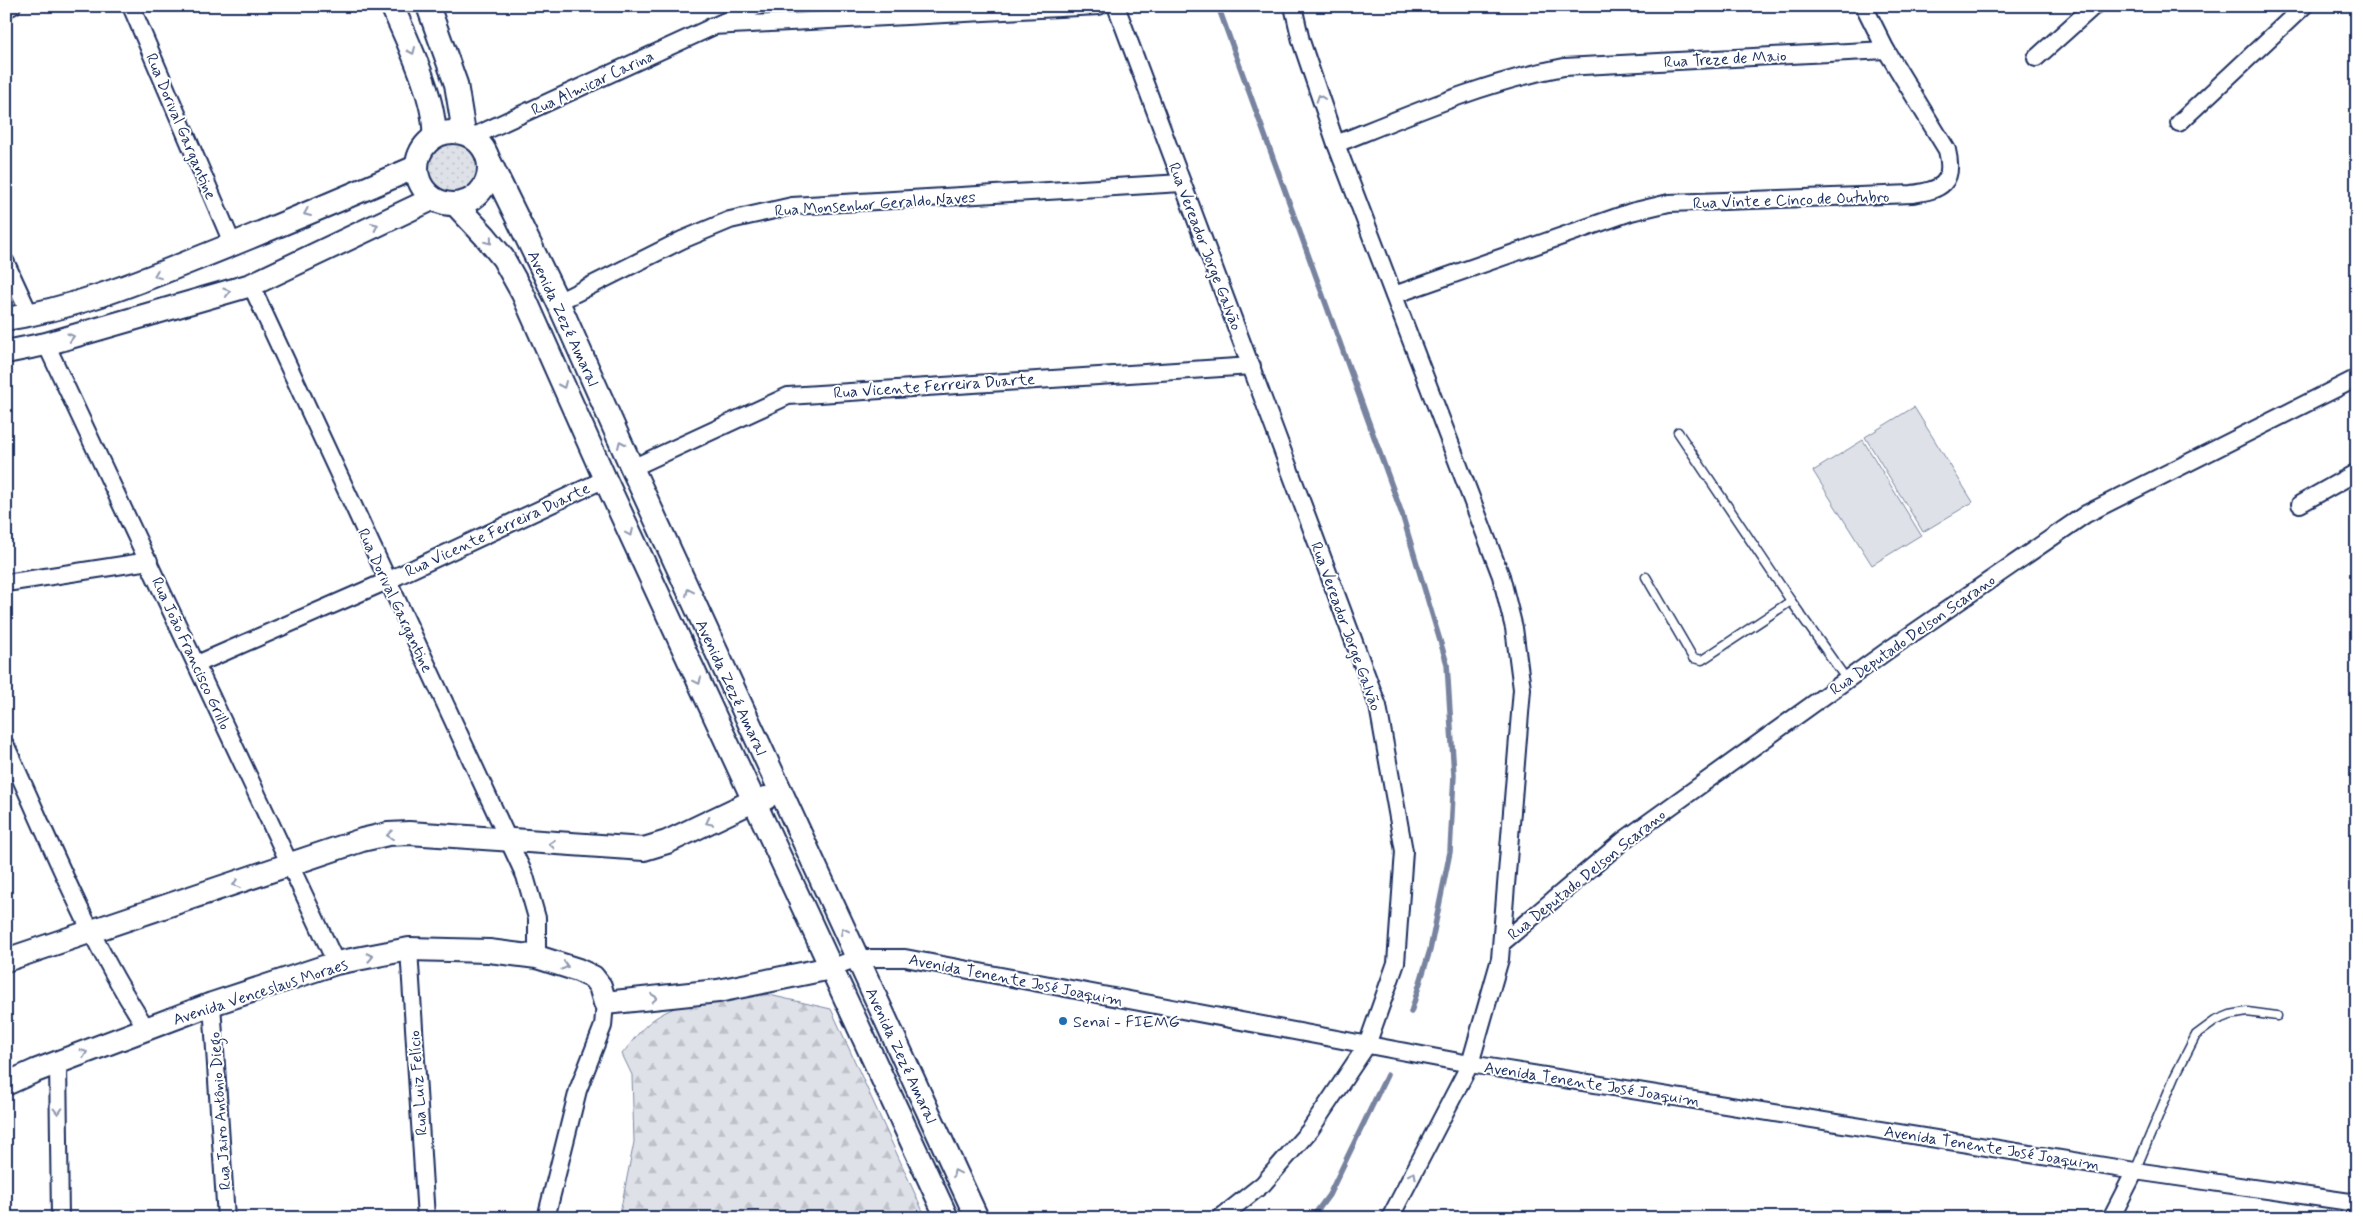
<svg xmlns="http://www.w3.org/2000/svg" width="2363" height="1224" font-family="Mynerve,sans-serif">
	<style>
		.grass { fill: url(#grass-dots); stroke: #7c88a2 }
		.forest { fill: url(#forest-firs); stroke: #7c88a2 }
		.pitch { fill: #dee1e7; stroke: #7c88a2 }
		.lines { fill: none; stroke-linecap: round; stroke-linejoin: round }
		.stream { stroke: #77839f; stroke-width: 5.5 }
		.lane-casing { stroke: #1b2f5e; stroke-width: 11 }
		.street-casing { stroke: #1b2f5e; stroke-width: 20 }
		.secondary-casing { stroke: #1b2f5e; stroke-width: 26 }
		.lane { stroke: #fff; stroke-width: 8 }
		.street { stroke: #fff; stroke-width: 16 }
		.secondary { stroke: #fff; stroke-width: 22 }
		.oneway { stroke: #8d97ae }
		.poi-dot { fill: #1f6fb2; stroke: #fff; stroke-width: 2 }
		.labels { text-anchor: middle; stroke-width: 4; stroke-linejoin: round; paint-order: stroke }
		.street-label { font-size: 16px; fill: #1b2f5e; stroke: #fff }
		.poi-label { font-size: 16px; fill: #1b2f5e; stroke: #fff; text-anchor: start }
	</style>
	<defs>
		<pattern id="grass-dots" width="8" height="8" patternUnits="userSpaceOnUse" patternTransform="scale(1.25)"><rect width="8" height="8" fill="#dee1e7"/><path d="M2 2h.1M6 6h.1" fill="none" stroke="#bec1c9" stroke-width="1.8" stroke-linecap="round"/></pattern>
		<pattern id="forest-firs" width="22" height="20" patternUnits="userSpaceOnUse" patternTransform="scale(1.25)"><rect width="22" height="20" fill="#dee1e7"/><path d="M5 1l3.5 6h-7zM16 11l3.5 6h-7z" fill="#bec1c9"/></pattern>
	</defs>
	<rect width="100%" height="100%" fill="#fff"/>
	<filter id="ink" filterUnits="userSpaceOnUse"><feTurbulence type="fractalNoise" baseFrequency=".02" numOctaves="2"/><feDisplacementMap in="SourceGraphic" scale="10" xChannelSelector="R" yChannelSelector="G"/><feConvolveMatrix kernelMatrix="1 2 1 2 8 2 1 2 1" color-interpolation-filters="sRGB"/></filter>
	<g filter="url(#ink)">
		<!-- grass -->
		<circle class="grass" cx="452" cy="168" r="32"/>
		<!-- forest -->
		<path class="forest" d="M747,990L831,1009L926,1218H619L634,1142L632,1075L622,1054C632,1042 641,1028 654,1019C677,1002 719,996 747,990Z"/>
		<!-- pitch -->
		<g class="pitch">
			<polygon points="1914,407 1973,502 1923,532 1865,437"/>
			<polygon points="1863,440 1921,535 1872,565 1813,471"/>
		</g>
		<g class="lines">
			<!-- stream -->
			<g class="stream">
				<polyline points="1218,6 1402,514 1447,664 1454,775 1450,852 1430,950 1411,1012"/>
				<polyline points="1312,1218 1329,1195 1387,1075"/>
			</g>
			<!-- lane casing -->
			<g class="lane-casing">
				<g id="lane">
					<polyline points="1678,432 1791,601 1847,680"/>
					<polyline points="1646,577 1693,658 1702,660 1791,601"/>
					<polyline points="2135,1171 2175,1076 2196,1035 2215,1021 2230,1015 2247,1012 2277,1016"/>
				</g>
			</g>
			<!-- street casing -->
			<g class="street-casing">
				<g id="street">
					<polyline points="131,6 233,245"/>
					<polyline points="1116,6 1378,706 1404,851 1396,963 1367,1045 1310,1130 1263,1184 1220,1218"/>
					<polyline points="1293,6 1301,41 1336,144 1501,576 1514,628 1522,689 1500,959 1470,1064 1390,1218"/>
					<polyline points="6,9 12,6"/>
					<polyline points="712,26 1099,6"/>
					<polyline points="2036,58 2094,6"/>
					<polyline points="2179,123 2304,6"/>
					<polyline points="472,137 758,6"/>
					<path d="M1336,144C1411,114 1485,82 1564,67L1886,50"/>
					<polyline points="6,263 30,315"/>
					<polyline points="251,285 525,876 537,918 537,957"/>
					<path d="M1394,295L1631,212L1669,203L1912,194C1942,190 1955,183 1947,150L1886,50L1864,6"/>
					<polyline points="558,302 682,240 730,220 792,206 1182,183"/>
					<polyline points="46,344 336,963"/>
					<polyline points="632,468 788,396 1252,366"/>
					<polyline points="2300,504 2357,472"/>
					<polyline points="6,583 149,561"/>
					<polyline points="197,664 387,581 605,479"/>
					<path d="M6,746C50,841 89,942 147,1029"/>
					<polyline points="1502,943 1624,840 1887,651 2086,514 2357,378"/>
					<polyline points="409,949 426,1218"/>
					<polyline points="831,968 857,958 905,958 1470,1064 2135,1171 2357,1203"/>
					<polyline points="212,1004 226,1218"/>
					<polyline points="58,1062 60,1218"/>
					<polyline points="546,1218 578,1090 603,1026 605,1003"/>
					<polyline points="2111,1218 2135,1171"/>
				</g>
			</g>
			<!-- secondary casing -->
			<g class="secondary-casing">
				<g id="secondary">
					<path d="M392,6C407,40 437,101 434,137"/>
					<polyline points="428,6 456,84 464,133"/>
					<circle cx="453" cy="168" r="36"/>
					<polyline points="487,156 558,302 632,468 977,1218"/>
					<polyline points="456,205 485,236 503,258 523,294 605,479 947,1218"/>
					<path d="M6,319C70,309 132,285 191,261C267,231 342,199 416,167"/>
					<polyline points="6,352 46,344 251,285 432,199"/>
					<polyline points="6,960 362,840 388,834 409,833 644,849 667,842 753,801 766,798"/>
					<polyline points="6,1084 35,1071 212,1004 336,963 409,949 489,951 537,957 578,970 593,977 600,986 605,1003 718,991 831,968"/>
				</g>
			</g>
			<!-- lane -->
			<use href="#lane" class="lane"/>
			<!-- street -->
			<use href="#street" class="street"/>
			<!-- secondary -->
			<use href="#secondary" class="secondary"/>
		</g>
		<!-- one-way arrows -->
		<defs><path id="oneway-chevron" d="M-2-3.5L2.5 0L-2 3.5" fill="none" stroke-width="1.6" stroke-linecap="round" stroke-linejoin="round" transform="scale(1.25)"/></defs>
		<g class="oneway">
			<use href="#oneway-chevron" transform="translate(412 51) rotate(66)"/>
			<use href="#oneway-chevron" transform="translate(1320 98) rotate(-109)"/>
			<use href="#oneway-chevron" transform="translate(307 213) rotate(157)"/>
			<use href="#oneway-chevron" transform="translate(375 226) rotate(-25)"/>
			<use href="#oneway-chevron" transform="translate(489 241) rotate(51)"/>
			<use href="#oneway-chevron" transform="translate(157 275) rotate(158)"/>
			<use href="#oneway-chevron" transform="translate(227 292) rotate(-17)"/>
			<use href="#oneway-chevron" transform="translate(71 337) rotate(-16)"/>
			<use href="#oneway-chevron" transform="translate(563 385) rotate(66)"/>
			<use href="#oneway-chevron" transform="translate(621 444) rotate(-114)"/>
			<use href="#oneway-chevron" transform="translate(630 533) rotate(65)"/>
			<use href="#oneway-chevron" transform="translate(689 592) rotate(-115)"/>
			<use href="#oneway-chevron" transform="translate(698 681) rotate(65)"/>
			<use href="#oneway-chevron" transform="translate(709 822) rotate(154)"/>
			<use href="#oneway-chevron" transform="translate(390 835) rotate(173)"/>
			<use href="#oneway-chevron" transform="translate(552 844) rotate(-176)"/>
			<use href="#oneway-chevron" transform="translate(236 884) rotate(162)"/>
			<use href="#oneway-chevron" transform="translate(844 931) rotate(-115)"/>
			<use href="#oneway-chevron" transform="translate(370 957) rotate(-11)"/>
			<use href="#oneway-chevron" transform="translate(565 966) rotate(17)"/>
			<use href="#oneway-chevron" transform="translate(654 998) rotate(-6)"/>
			<use href="#oneway-chevron" transform="translate(84 1053) rotate(-21)"/>
			<use href="#oneway-chevron" transform="translate(58 1111) rotate(89)"/>
			<use href="#oneway-chevron" transform="translate(956 1173) rotate(-115)"/>
			<use href="#oneway-chevron" transform="translate(1413 1175) rotate(-63)"/>
		</g>
	</g>
	<!-- markers -->
	<circle class="poi-dot" cx="1063" cy="1021" r="5"/>
	<g class="labels">
		<!-- street labels -->
		<g class="street-label">
			<text transform="translate(1725 58) rotate(-3)" y="6">Rua Treze de Maio</text>
			<text transform="translate(592 82) rotate(-25)" y="6">Rua Almicar Carina</text>
			<text transform="translate(182 126) rotate(67)" y="6">Rua Dorival Gargantine</text>
			<text transform="translate(1791 199) rotate(-2)" y="6">Rua Vinte e Cinco de Outubro</text>
			<text transform="translate(875 203) rotate(-4)" y="6">Rua Monsenhor Geraldo Naves</text>
			<text transform="translate(1206 246) rotate(69)" y="6">Rua Vereador Jorge Galvão</text>
			<text transform="translate(564 318) rotate(65)" y="6">Avenida Zezé Amaral</text>
			<text transform="translate(934 385) rotate(-4)" y="6">Rua Vicente Ferreira Duarte</text>
			<text transform="translate(497 529) rotate(-25)" y="6">Rua Vicente Ferreira Duarte</text>
			<text transform="translate(396 600) rotate(65)" y="6">Rua Dorival Gargantine</text>
			<text transform="translate(1347 626) rotate(70)" y="6">Rua Vereador Jorge Galvão</text>
			<text transform="translate(1912 634) rotate(-35)" y="6">Rua Deputado Delson Scarano</text>
			<text transform="translate(192 653) rotate(65)" y="6">Rua João Francisco Grillo</text>
			<text transform="translate(732 687) rotate(65)" y="6">Avenida Zezé Amaral</text>
			<text transform="translate(1586 874) rotate(-39)" y="6">Rua Deputado Delson Scarano</text>
			<text transform="translate(1016 979) rotate(11)" y="6">Avenida Tenente José Joaquim</text>
			<text transform="translate(260 991) rotate(-18)" y="6">Avenida Venceslaus Moraes</text>
			<text transform="translate(902 1055) rotate(65)" y="6">Avenida Zezé Amaral</text>
			<text transform="translate(417 1083) rotate(-94)" y="6">Rua Luiz Felício</text>
			<text transform="translate(1592 1083) rotate(9)" y="6">Avenida Tenente José Joaquim</text>
			<text transform="translate(219 1111) rotate(-94)" y="6">Rua Jairo Antônio Diego</text>
			<text transform="translate(1992 1147) rotate(9)" y="6">Avenida Tenente José Joaquim</text>
		</g>
		<!-- poi labels -->
		<g class="poi-label">
			<text x="1073" y="1027">Senai - FIEMG</text>
		</g>
	</g>
	<!-- margin -->
	<rect width="2363" height="1224" fill="none" stroke="#fff" stroke-width="25"/>
	<rect x="12" y="12" width="2338" height="1199" fill="none" stroke="#1b2f5e" stroke-width="2" filter="url(#ink)"/>
</svg>
